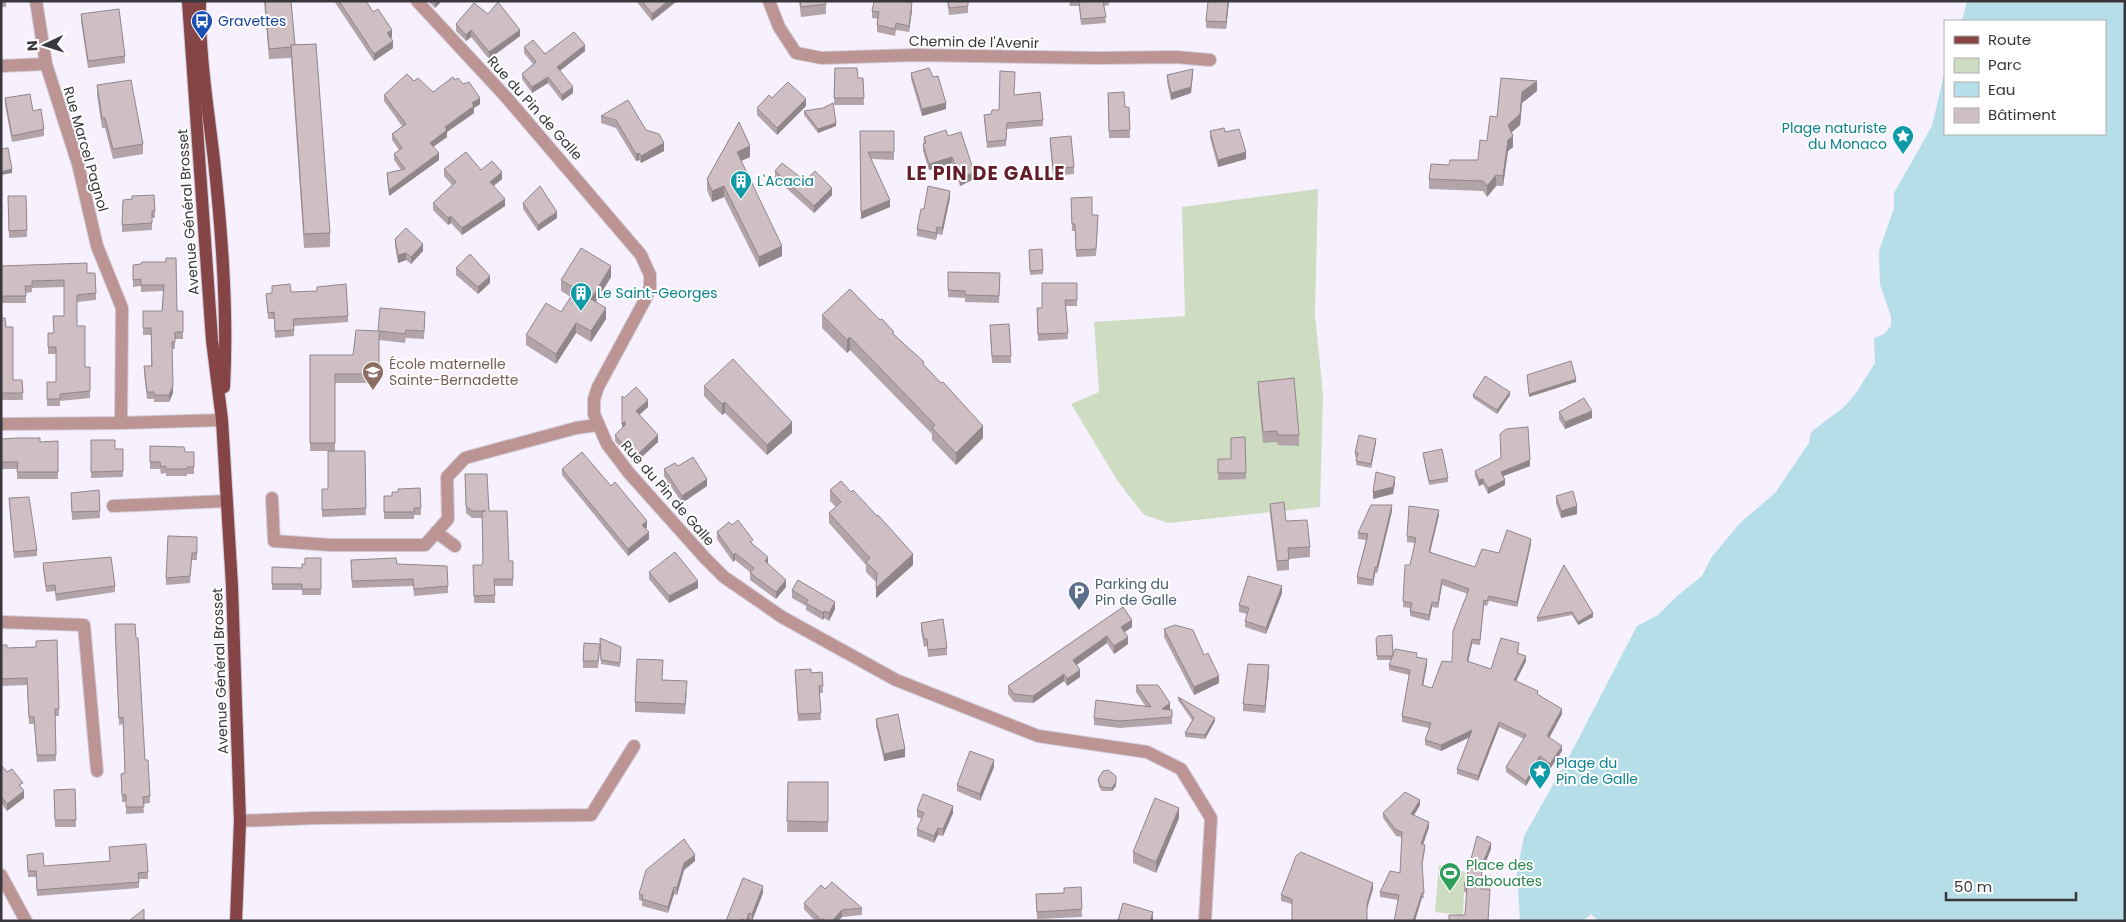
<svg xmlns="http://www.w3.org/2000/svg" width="2126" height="922" font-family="Poppins,sans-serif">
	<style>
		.green { fill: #ceddc1 }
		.water { fill: #b5dee9 }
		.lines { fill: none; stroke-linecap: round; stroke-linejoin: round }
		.minor-casing { stroke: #d1cbd7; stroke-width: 14 }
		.major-casing { stroke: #d1cbd7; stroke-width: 14 }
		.minor { stroke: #bb9493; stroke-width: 12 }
		.major { stroke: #854445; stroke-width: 12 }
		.wall { fill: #b2a4a9 }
		.shaded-wall { fill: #918689 }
		.building { fill: #cfbfc4; stroke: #918689 }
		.labels { text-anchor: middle; stroke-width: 4; stroke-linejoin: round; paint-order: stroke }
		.transit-label { font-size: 14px; fill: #164399; stroke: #fff; text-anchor: start }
		.street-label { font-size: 14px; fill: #39373c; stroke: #fff }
		.culture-label { font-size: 14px; fill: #0d838f; stroke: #fff; text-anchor: start }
		.education-label { font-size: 14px; fill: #785e54; stroke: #fff; text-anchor: start }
		.service-label { font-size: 14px; fill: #4e5e75; stroke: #fff; text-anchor: start }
		.leisure-label { font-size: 14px; fill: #27864d; stroke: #fff; text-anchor: start }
		.district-label { font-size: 19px; font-weight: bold; letter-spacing: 1px; fill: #621d29; stroke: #fff }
	</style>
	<rect width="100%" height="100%" fill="#f7f0fe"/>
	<!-- green -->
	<g class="green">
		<polygon points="1318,189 1315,315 1323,394 1320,507 1168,523 1144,515 1119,483 1071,404 1099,392 1094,322 1185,316 1182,207"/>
		<polygon points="1439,865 1465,872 1463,915 1435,912"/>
	</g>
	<!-- water -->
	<polygon class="water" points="1967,1 2125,1 2125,921 1598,921 1591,914 1583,921 1520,921 1517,871 1524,836 1570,755 1637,626 1658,615 1676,597 1702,576 1711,558 1739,524 1775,493 1809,443 1811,432 1844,407 1856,393 1875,363 1874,338 1884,334 1891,326 1891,316 1880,285 1879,251 1894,208 1894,193 1932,126 1945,70 1945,134 2105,134 2105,21 1962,21"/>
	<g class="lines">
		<!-- minor casing -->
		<g class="minor-casing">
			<g id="minor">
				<polyline points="36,1 46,64 78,164 97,246 122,308 121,423"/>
				<polyline points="417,1 506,97 641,255 650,275 650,287 645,300 598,387 594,399 594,414 607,444 629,473 705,558 724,577 782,617 896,680 1038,736 1147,752 1181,769 1211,818 1205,921"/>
				<polyline points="769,1 779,27 796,53 822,58 915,55 1098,58 1176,57 1210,60"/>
				<polyline points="1,66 46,64"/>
				<polyline points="1,424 121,423 222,420"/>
				<polyline points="272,498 274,541 331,545 425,545 448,519 447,477 465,458 576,428 597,425"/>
				<polyline points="113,506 227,501"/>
				<polyline points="436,532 455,546"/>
				<polyline points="1,622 84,625 97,771"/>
				<polyline points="240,821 316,818 591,815 634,746"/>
				<polyline points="1,875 26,921"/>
			</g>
		</g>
		<!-- major casing -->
		<g class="major-casing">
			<g id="major">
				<polyline points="188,1 212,340 222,420 232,586 240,821 236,921"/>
				<path d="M200,1C199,54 208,108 214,160C222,235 228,312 224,387"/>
			</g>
		</g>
		<!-- minor -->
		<use href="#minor" class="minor"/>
		<!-- major -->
		<use href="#major" class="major"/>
	</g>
	<!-- wall -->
	<g class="wall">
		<rect x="1" y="1" width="5" height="6"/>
		<polygon points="264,1 291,1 295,45 330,233 330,247 304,248 291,58 269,59"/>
		<polygon points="334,1 366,1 373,12 392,37 391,38 393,48 374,61"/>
		<polygon points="428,1 442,1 435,8"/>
		<polygon points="636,1 677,1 652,21"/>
		<polygon points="799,1 826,1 826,14 801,17"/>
		<polygon points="947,1 968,1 968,13 949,15"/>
		<polygon points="1069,1 1109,1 1109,5 1104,6 1106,23 1081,25 1079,6 1070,6"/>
		<polygon points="1229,1 1226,29 1206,28 1206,21"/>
		<polygon points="912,10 909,32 896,30 895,36 877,32 877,25 878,19 872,18 872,11"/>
		<polygon points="81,14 125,56 125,63 88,68 81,21"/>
		<polygon points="488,14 520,36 489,59 471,37 466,41 456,31 456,24"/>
		<polygon points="524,47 545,54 585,51 560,71 573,93 562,101 548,83 532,93 522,79 522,74 533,64 524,53"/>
		<polygon points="835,68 858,78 863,78 864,105 834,105"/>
		<polygon points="911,73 933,77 946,109 922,116 911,79"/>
		<polygon points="1167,75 1193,75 1191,93 1171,100 1167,82"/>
		<polygon points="455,80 480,104 474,108 474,113 447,132 447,137 433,147 439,160 389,196 387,179 387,173 401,170 394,160 394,154 399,150 392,140 392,134 402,126 384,101 384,95 414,81 433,92"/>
		<polygon points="97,85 143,144 143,154 113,159 105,128 102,128 97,95"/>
		<polygon points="1537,91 1522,103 1520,125 1511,132 1513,147 1508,151 1503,186 1496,186 1487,197 1483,191 1429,189 1429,179 1449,165 1478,160 1487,141 1497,117"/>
		<polygon points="1108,93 1125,107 1129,107 1130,138 1109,138"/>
		<polygon points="1014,95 1043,120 1043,126 1007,129 1006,146 987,148 984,115 991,114 999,110"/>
		<polygon points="5,98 33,111 44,129 44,136 12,142 5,105"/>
		<polygon points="772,98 806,106 777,135 757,115 757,108"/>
		<polygon points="804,111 836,126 818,133 804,115"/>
		<polygon points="601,116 646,130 664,151 641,163 639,160 636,161 616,128 601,123"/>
		<polygon points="739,122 750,157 741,161 782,256 759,267 724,197 712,202 707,190 707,179"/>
		<polygon points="860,131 894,131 894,160 871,159 890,207 861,219"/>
		<polygon points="1210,131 1225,132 1246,159 1218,167 1210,138"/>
		<polygon points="948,136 974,179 960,186 952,163 929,170 923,151 924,137"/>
		<polygon points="1050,138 1074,167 1074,174 1053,176 1050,145"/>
		<polygon points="444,169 481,170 502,179 494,186 505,206 462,235 451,223 448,225 433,210 433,203 452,185 444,176"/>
		<polygon points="775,171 805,181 832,195 814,213 775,178"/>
		<polygon points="8,196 26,196 27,237 9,238"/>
		<polygon points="132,196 155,211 155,218 152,218 152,230 122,232 122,225 132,199"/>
		<polygon points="950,198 942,235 937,234 936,240 917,236 917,229 924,209"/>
		<polygon points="1071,198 1092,215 1098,222 1096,256 1076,257 1075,231 1072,231"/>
		<polygon points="523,203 557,218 538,231 523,209"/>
		<polygon points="395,239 423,251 411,264 406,260 398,263 395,246"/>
		<polygon points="1029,250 1043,270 1043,274 1030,275"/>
		<polygon points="166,262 177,311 183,311 183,339 175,339 175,349 172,349 173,393 169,402 154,402 154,399 147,399 144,373 144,366 151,366 151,335 143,335 143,311 162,311 163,291 141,292 141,286 133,287 133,265"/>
		<polygon points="1,266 87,273 96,293 96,300 77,302 77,326 85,367 90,367 90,398 60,401 60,406 47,406 47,382 56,382 56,354 48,354 48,333 54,333 64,316 64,287 32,288 32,292 26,293 26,303 1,303"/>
		<polygon points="456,268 490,283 478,294 456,275"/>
		<polygon points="948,272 1000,273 999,303 965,302 965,298 948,297"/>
		<polygon points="611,277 596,302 606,319 591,342 576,333 556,364 526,345 526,335 561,312 571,297 561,291 561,280"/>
		<polygon points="1077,283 1077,306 1066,306 1068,339 1038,341 1037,308 1042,308"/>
		<polygon points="291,292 348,316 348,322 294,326 294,336 275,338 274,319 268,319 266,294"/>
		<polygon points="822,315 894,334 924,366 983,438 956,465 932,440 932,434 850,350 847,353 822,328"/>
		<polygon points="1,318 6,327 13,380 22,380 23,400 1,400"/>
		<polygon points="425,321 424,339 406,338 405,343 379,340 379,383 335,383 335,451 365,451 366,515 322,517 322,489 328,489 328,451 310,451 310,355 353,355 378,331"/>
		<polygon points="990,332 1011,356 1011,363 992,363"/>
		<polygon points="1258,382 1299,435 1299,446 1278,445 1277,442 1263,443 1258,392"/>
		<polygon points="704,386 792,433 767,455 725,413 722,415 704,396"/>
		<polygon points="1473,395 1510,395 1497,414 1473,398"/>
		<polygon points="622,396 624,398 648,407 639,415 658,442 634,464 615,441 615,435 622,428"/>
		<polygon points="1559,412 1592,418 1565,429 1559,419"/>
		<polygon points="1245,437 1246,479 1218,480 1218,459 1231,459"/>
		<polygon points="1,439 40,442 58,441 58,479 17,479 17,469 1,469"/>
		<polygon points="91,440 115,449 123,449 123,477 91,478"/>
		<polygon points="1376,442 1371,468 1356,465 1357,457 1355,457 1355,453"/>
		<polygon points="150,446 185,452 194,452 194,474 187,474 187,476 166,476 166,473 161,474 160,469 150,469"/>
		<polygon points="1423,453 1448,478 1448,482 1429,485 1423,456"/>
		<polygon points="678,466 707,486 682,503 664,476 664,469"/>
		<polygon points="1530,466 1503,476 1505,485 1488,494 1483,484 1479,486 1475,476 1475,471"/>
		<polygon points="562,469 611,486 647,527 646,529 649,539 628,556 562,475"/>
		<polygon points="465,474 489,511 509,561 513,561 513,586 495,586 495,603 474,603 473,565 482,565 483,562 482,518 472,518 466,513"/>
		<polygon points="420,488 421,515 414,515 414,519 384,519 384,496 392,496 398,492"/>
		<polygon points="99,490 100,518 72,520 71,500"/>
		<polygon points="830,490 913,565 876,598 877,583 866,572 866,565 829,523 829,513 836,507 830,501"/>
		<polygon points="1556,496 1577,514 1561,518 1556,503"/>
		<polygon points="9,498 37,550 37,556 14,558"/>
		<polygon points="1270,504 1286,521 1310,547 1310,557 1289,559 1289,570 1277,571 1270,514"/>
		<polygon points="1392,511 1377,573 1375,573 1373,586 1357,584 1357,577 1366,540 1358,539 1358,533"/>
		<polygon points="1439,515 1430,552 1475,567 1499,553 1531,544 1517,607 1489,601 1487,606 1484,605 1480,645 1472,644 1468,662 1491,669 1519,648 1518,653 1526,661 1516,681 1538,695 1562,714 1549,738 1562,751 1550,769 1540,762 1526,786 1506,772 1506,767 1524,739 1499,727 1478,781 1457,774 1457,769 1470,737 1441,751 1425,745 1425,740 1429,728 1402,722 1402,716 1409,675 1389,670 1389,665 1391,660 1377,660 1376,639 1393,655 1417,657 1427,664 1423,686 1432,688 1452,662 1468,594 1442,585 1438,608 1432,607 1429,621 1410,616 1410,608 1403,607 1403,601 1415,543 1407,542 1407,536"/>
		<polygon points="732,525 753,544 786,587 776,599 750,580 750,572 735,560 733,562 717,539 717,532"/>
		<polygon points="197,537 197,560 192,560 190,583 166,585 166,578"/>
		<polygon points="321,558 321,595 302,595 302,590 272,590 272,567 302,568 305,564"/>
		<polygon points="351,560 397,564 448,586 448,593 414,596 413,586 352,588"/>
		<polygon points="43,563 115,586 115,592 56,601 55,591 46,592 43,569"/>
		<polygon points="1564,565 1593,617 1578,625 1572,615 1537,622 1537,618"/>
		<polygon points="649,572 698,588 669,603 649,579"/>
		<polygon points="792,590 835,609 829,621 824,618 823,620 806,610 806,606 792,598"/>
		<polygon points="1282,593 1266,634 1245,627 1245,621 1247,614 1239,612 1239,605"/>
		<polygon points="1123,607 1132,627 1125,632 1128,644 1114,654 1107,643 1077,665 1080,677 1067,686 1064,681 1033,703 1014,702 1008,694 1008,686"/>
		<polygon points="921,623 947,648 947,655 928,657 927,646 924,647 921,630"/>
		<polygon points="1164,629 1204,655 1219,683 1194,695 1164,637"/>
		<polygon points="115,631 145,760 150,796 150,803 143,804 144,813 126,814 126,802 122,802 121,774 125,773 123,724 119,725"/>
		<polygon points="600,638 621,647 620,667 601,664"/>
		<polygon points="57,640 59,716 55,716 56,761 37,762 34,724 29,724 27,685 1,686 1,645 7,648 36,647"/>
		<polygon points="600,651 598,668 583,668 583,661"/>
		<polygon points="795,670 811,673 822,672 823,693 819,693 821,720 798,721"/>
		<polygon points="1269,673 1265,713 1243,711 1243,704"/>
		<polygon points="663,680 687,692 685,714 635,712 635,702"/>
		<polygon points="1136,685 1170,710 1172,710 1172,724 1120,728 1094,725 1094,718 1146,707 1136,692"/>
		<polygon points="1178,697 1215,721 1205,739 1185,737 1185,733 1192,720 1178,700"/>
		<polygon points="876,719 905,757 884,761 876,726"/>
		<polygon points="1,765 23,789 24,798 7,811 1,803"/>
		<polygon points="994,767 980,801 957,791 957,785"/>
		<polygon points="1116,776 1116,786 1112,791 1102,791 1099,787 1098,779"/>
		<polygon points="788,782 828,782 828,832 787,832"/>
		<polygon points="75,789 76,827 55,827 54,790"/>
		<polygon points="1420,805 1414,815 1429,827 1423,845 1425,850 1422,867 1424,898 1398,900 1380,897 1380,892 1400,873 1402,837 1396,836 1383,818 1383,813"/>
		<polygon points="917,810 953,813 943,836 938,835 934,843 917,836 917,829 922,819 917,817"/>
		<polygon points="1179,818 1156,873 1133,863 1133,852"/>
		<polygon points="1491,849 1482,871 1481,889 1490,895 1465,915 1467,893 1464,892 1464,886"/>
		<polygon points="27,855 44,866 148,872 148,879 139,879 139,888 37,896 36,877 28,877"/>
		<polygon points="695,861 684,870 677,895 674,894 668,913 642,906 642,901 639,900 639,894"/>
		<polygon points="1081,887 1082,917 1037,919 1036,894 1064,893"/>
		<polygon points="825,889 862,908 862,915 842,917 838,921 815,921 804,909 804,903"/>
		<polygon points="1373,889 1292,904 1281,901 1281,895"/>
		<polygon points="763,893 752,921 726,921"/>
	</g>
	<!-- shaded-wall -->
	<g class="shaded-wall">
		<polygon points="436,1 442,1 435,8 435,3"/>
		<polygon points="668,1 677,1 652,21 652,14"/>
		<polygon points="1228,1 1229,1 1226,29 1226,22"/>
		<polygon points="912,3 912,10 909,32 909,26"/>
		<polygon points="392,30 392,37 387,40 387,33"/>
		<polygon points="471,30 471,37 466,41 466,35"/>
		<polygon points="520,30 520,36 489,59 489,52"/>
		<polygon points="393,41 393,48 374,61 374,54"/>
		<polygon points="585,45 585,51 557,73 557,67"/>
		<polygon points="1193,69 1191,93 1171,100 1171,93"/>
		<polygon points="548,77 548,83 532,93 532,87"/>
		<polygon points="1537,81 1537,91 1522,103 1520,125 1508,136 1508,125 1522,92"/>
		<polygon points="573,87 573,93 562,101 562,95"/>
		<polygon points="480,98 480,104 474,108 474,113 447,132 447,137 430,149 430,143 445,127 472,103"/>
		<polygon points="806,99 806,106 777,135 777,128"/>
		<polygon points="946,103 946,109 922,116 922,109"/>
		<polygon points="836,123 836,126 818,133 818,129"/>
		<polygon points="1513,136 1513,147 1508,151 1503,186 1503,176 1508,140"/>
		<polygon points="664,143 664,151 641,163 641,156"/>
		<polygon points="750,146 750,157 737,163 737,152"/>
		<polygon points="1246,152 1246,159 1218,167 1218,160"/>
		<polygon points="439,153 439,160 389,196 389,190"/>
		<polygon points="639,153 639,160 636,161 636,154"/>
		<polygon points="952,157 952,163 929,170 929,164"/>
		<polygon points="12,169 12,173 1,175 1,172"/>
		<polygon points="502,172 502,179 490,188 490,182"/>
		<polygon points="974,172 974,179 960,186 960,179"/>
		<polygon points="1496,175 1496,186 1487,197 1487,186"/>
		<polygon points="724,186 724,197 712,202 712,191"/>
		<polygon points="832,188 832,195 814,213 814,206"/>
		<polygon points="950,191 950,198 942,235 942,228"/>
		<polygon points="505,199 505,206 462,235 462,228"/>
		<polygon points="890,200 890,207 861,219 861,212"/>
		<polygon points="557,212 557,218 538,231 538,225"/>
		<polygon points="451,216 451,223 448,225 448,218"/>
		<polygon points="937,227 937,234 936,240 936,233"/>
		<polygon points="423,244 423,251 411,264 411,257"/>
		<polygon points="782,246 782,256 759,267 759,257"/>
		<polygon points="406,253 406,260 398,263 398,255"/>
		<polygon points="611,266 611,277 591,309 591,299"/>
		<polygon points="490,276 490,283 478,294 478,287"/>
		<polygon points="606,308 606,319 591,342 591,331"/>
		<polygon points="576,323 576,333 556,364 556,354"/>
		<polygon points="850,337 850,350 847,353 847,340"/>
		<polygon points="1576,379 1576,382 1529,397 1529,394"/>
		<polygon points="173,386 173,393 169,402 169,395"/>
		<polygon points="1510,392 1510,395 1497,414 1497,410"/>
		<polygon points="648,400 648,407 636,418 636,411"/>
		<polygon points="725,402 725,413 722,415 722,404"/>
		<polygon points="1592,411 1592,418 1565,429 1565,422"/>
		<polygon points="625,421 625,428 622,430 622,424"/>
		<polygon points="792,422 792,433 767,455 767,445"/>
		<polygon points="983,426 983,438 956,465 956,453"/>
		<polygon points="658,435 658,442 634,464 634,458"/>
		<polygon points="1376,439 1376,442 1371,468 1371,464"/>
		<polygon points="1530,460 1530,466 1501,477 1501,472"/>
		<polygon points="1395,477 1395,484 1393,494 1373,499 1373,492"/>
		<polygon points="707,479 707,486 682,503 682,496"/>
		<polygon points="1483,479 1483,484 1479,486 1479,480"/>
		<polygon points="1505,480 1505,485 1488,494 1488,488"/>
		<polygon points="1392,505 1392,511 1377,573 1377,567"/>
		<polygon points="1577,506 1577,514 1561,518 1561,511"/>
		<polygon points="1439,510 1439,515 1429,557 1429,552"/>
		<polygon points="647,521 647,527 642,532 642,525"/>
		<polygon points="649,532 649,539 628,556 628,549"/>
		<polygon points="1531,539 1531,544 1517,607 1517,602"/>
		<polygon points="735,553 735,560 733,562 733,555"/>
		<polygon points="913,554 913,565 876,598 876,588"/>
		<polygon points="768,557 768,564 765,568 765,561"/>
		<polygon points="1375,567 1375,573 1373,586 1373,580"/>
		<polygon points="1442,579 1442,585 1438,608 1438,603"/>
		<polygon points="786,580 786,587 776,599 776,592"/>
		<polygon points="698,581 698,588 669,603 669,596"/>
		<polygon points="1282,586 1282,593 1266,634 1266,628"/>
		<polygon points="835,602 835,609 829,621 829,613"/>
		<polygon points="1432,602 1432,607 1429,621 1429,615"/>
		<polygon points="824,611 824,618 823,620 823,613"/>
		<polygon points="1593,613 1593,617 1578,625 1578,622"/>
		<polygon points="1132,620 1132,627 1121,634 1121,627"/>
		<polygon points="1107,636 1107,643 1073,667 1073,660"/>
		<polygon points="1128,637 1128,644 1114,654 1114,646"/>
		<polygon points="1472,639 1472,644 1467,667 1467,661"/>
		<polygon points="1526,656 1526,661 1514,685 1514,680"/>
		<polygon points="1427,659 1427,664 1422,691 1422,685"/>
		<polygon points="1269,665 1269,673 1265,713 1265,706"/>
		<polygon points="1080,670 1080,677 1067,686 1067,679"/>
		<polygon points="1064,674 1064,681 1033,703 1033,696"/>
		<polygon points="1219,676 1219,683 1194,695 1194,687"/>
		<polygon points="1170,703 1170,710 1162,709"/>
		<polygon points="1562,709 1562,714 1547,742 1547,736"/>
		<polygon points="1215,718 1215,721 1205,739 1205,735"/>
		<polygon points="1499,722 1499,727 1478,781 1478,776"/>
		<polygon points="1472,730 1472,736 1441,751 1441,745"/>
		<polygon points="1562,746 1562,751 1550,769 1550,764"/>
		<polygon points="905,749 905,757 884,761 884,754"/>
		<polygon points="1540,756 1540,762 1526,786 1526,781"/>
		<polygon points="994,760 994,767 980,801 980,794"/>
		<polygon points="1116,782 1116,786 1112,791 1112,788"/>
		<polygon points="24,791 24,798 7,811 7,804"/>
		<polygon points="1420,800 1420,805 1411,820 1411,814"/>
		<polygon points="953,806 953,813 943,836 943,829"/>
		<polygon points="1179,808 1179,818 1156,873 1156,862"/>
		<polygon points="1429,822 1429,827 1421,850 1421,844"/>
		<polygon points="938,828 938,835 934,843 934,836"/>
		<polygon points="1491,843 1491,849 1482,871 1482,865"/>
		<polygon points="695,855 695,861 684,870 677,895 677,888 684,863"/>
		<polygon points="1373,883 1373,889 1367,909 1367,904"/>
		<polygon points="763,886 763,893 752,921 752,914"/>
		<polygon points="674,887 674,894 668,913 668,907"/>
		<polygon points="1422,893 1422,898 1415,921 1413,921"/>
		<polygon points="842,910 842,917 838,921 832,921"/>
		<polygon points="1153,912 1153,921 1150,921"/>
		<polygon points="749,913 749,921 746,921"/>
	</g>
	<!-- building -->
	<g class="building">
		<polygon points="265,1 291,1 295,45 291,45 291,47 269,49"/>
		<polygon points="339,1 366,1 373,12 378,9 392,30 387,33 393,41 374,54"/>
		<polygon points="642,1 668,1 652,14"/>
		<polygon points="800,1 826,1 826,4 801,7"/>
		<polygon points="874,1 903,1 912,3 909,26 896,23 895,29 877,25 879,12 872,11"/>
		<polygon points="948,1 968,1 968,6 949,8"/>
		<polygon points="1079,1 1103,1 1106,17 1081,19"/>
		<polygon points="1208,1 1228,1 1226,22 1206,21"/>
		<polygon points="498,2 520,30 489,52 471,30 466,35 456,24 474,3 488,14"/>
		<polygon points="119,9 125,56 88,61 81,14"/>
		<polygon points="574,32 585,45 557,67 573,87 562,95 548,77 532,87 522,74 536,62 524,47 533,40 545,54"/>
		<polygon points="316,44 330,233 304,234 291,45"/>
		<polygon points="835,68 857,68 858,78 863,78 864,98 834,98"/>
		<polygon points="929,68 933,77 938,76 946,103 922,109 911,73"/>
		<polygon points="1193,69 1191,87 1171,93 1167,75"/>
		<polygon points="1000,71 1015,72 1014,95 1040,92 1043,120 1007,123 1006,140 987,142 984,115 991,114 992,110 999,110"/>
		<polygon points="407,74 414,81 418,78 433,92 453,77 455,80 458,78 463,84 469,82 480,98 472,103 474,106 445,127 447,130 430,143 439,153 389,190 387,173 405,169 394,154 402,148 392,134 406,124 384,95"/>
		<polygon points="1501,78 1537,81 1522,92 1520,114 1508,125 1513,136 1508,140 1503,176 1496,175 1487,186 1483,181 1429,179 1431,164 1449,165 1450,160 1478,160 1480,140 1487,141 1490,116 1497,117"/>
		<polygon points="131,80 143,144 113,149 105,118 102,118 97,85"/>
		<polygon points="788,82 806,99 777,128 757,108 769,95 772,98"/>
		<polygon points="1124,92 1125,107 1129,107 1130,130 1109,131 1108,93"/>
		<polygon points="30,94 33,111 41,109 44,129 12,136 5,98"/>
		<polygon points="628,100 646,130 659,134 664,143 641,156 639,153 636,154 616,120 601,116"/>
		<polygon points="833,103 836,123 818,129 804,111 823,108"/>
		<polygon points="739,122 750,146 737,152 782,246 759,257 724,186 712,191 707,179"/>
		<polygon points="1224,128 1225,132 1239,129 1246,152 1218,160 1210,131"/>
		<polygon points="946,130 948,136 961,132 974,172 960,179 952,157 929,164 923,144 926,143 924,137"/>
		<polygon points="860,131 894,131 894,152 868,152 890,200 861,212"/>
		<polygon points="1071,136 1074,167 1053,169 1050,138"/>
		<polygon points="8,148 12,169 1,172 1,149"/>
		<polygon points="466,152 481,170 492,161 502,172 490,182 505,199 462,228 451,216 448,218 433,203 456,182 444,169"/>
		<polygon points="782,163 805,181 815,171 832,188 814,206 775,171"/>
		<polygon points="540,186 557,212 538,225 523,203"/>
		<polygon points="928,186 950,191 942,228 937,227 936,233 917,229 921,209 924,209"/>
		<polygon points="154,195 155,211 152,211 152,223 122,225 123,200 132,199 132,196"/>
		<polygon points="8,196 26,196 27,230 9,231"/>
		<polygon points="1092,197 1092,215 1098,215 1096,249 1076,250 1075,224 1072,224 1071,198"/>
		<polygon points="406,228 423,244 411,257 406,253 398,255 395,239"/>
		<polygon points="581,248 611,266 591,299 606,308 591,331 576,323 556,354 526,335 546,303 561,312 576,289 561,280"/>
		<polygon points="1042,249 1043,270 1030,271 1029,250"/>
		<polygon points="470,254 490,276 478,287 456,268"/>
		<polygon points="166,258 176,258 177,311 183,311 183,332 175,332 175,342 172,342 173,386 169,395 154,395 154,392 147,392 144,366 152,366 151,328 143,328 143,311 162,311 164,285 141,285 141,279 133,280 133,265 141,264 142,262 166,262"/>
		<polygon points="87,263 87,273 95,273 96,293 77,295 77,326 85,326 85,367 90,367 90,391 60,394 60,399 47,399 47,382 56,382 56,347 48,347 48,333 54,333 53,316 64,316 64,280 32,281 32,286 25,286 26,296 1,296 1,266"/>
		<polygon points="948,272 1000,273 999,296 965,295 965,291 948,290"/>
		<polygon points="1042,283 1077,283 1077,300 1065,300 1068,333 1038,334 1037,308 1042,308"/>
		<polygon points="290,284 291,292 317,291 317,287 346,284 348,316 293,319 294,330 275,331 274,312 268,313 266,294 272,293 272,286"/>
		<polygon points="850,289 880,320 882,319 894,332 892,333 924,362 923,364 941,383 943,382 983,426 956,453 932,428 935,425 850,337 847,340 822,315"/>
		<polygon points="380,308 425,312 424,331 406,330 405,334 379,331 379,374 335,374 335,443 310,443 310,355 353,355 356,330 378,331"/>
		<polygon points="1,318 5,318 6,327 13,327 13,380 22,380 23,393 1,393"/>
		<polygon points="1009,324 1011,356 992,356 990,325"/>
		<polygon points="733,359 792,422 767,445 725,402 722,404 704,386"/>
		<polygon points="1571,361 1576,379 1529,394 1527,375"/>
		<polygon points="1485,376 1510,392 1497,410 1473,395"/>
		<polygon points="1294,378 1299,435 1278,435 1277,431 1263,432 1258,382"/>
		<polygon points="636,387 648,400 636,411 658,435 634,458 615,435 625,425 625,421 622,424 622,396 624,398"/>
		<polygon points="1584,398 1592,411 1565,422 1559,412"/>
		<polygon points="1528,427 1530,460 1501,472 1505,480 1488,488 1483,479 1479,480 1475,471 1501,458 1500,434 1506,429"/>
		<polygon points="1359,435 1376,439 1371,464 1356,461 1358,453 1355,453"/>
		<polygon points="1245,437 1246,473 1218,473 1218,459 1231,459 1231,438"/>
		<polygon points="18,438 40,438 40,442 58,441 58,472 17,472 18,462 1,462 1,439"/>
		<polygon points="91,440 115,440 115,449 123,449 123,471 91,472"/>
		<polygon points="150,446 184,447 185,452 194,452 194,467 187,467 187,469 166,469 166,466 161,467 160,462 150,462"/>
		<polygon points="1442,449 1448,478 1429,481 1423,453"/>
		<polygon points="328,451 365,451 366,508 322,510 322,489 328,489"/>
		<polygon points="582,452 611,486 615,482 647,521 642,525 649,532 628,549 562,469"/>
		<polygon points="693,457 707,479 682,496 664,469 675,463 678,466"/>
		<polygon points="1376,472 1395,477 1393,487 1373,492"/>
		<polygon points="465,474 487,474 489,511 507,511 509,561 513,561 513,579 494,579 495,595 474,596 473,565 482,565 483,561 482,511 486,511 472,511 466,506"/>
		<polygon points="841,481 851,492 853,490 877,516 878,515 913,554 876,588 877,573 866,562 870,558 829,513 841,502 830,490"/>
		<polygon points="420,488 421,508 414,508 414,512 384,512 384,496 392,496 392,492 398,492 398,489"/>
		<polygon points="99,490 100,511 72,512 71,493"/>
		<polygon points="1573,491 1577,506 1561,511 1556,496"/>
		<polygon points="29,497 37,550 14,552 9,498"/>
		<polygon points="1284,502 1286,521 1307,520 1310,547 1288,548 1289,560 1277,561 1270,504"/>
		<polygon points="1371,505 1392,505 1377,567 1375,567 1373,580 1357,577 1368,534 1358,533"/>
		<polygon points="1409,506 1439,510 1429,552 1475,567 1482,549 1499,553 1507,530 1531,539 1517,602 1489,596 1487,601 1484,600 1480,640 1472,639 1467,661 1491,669 1501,638 1519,643 1517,653 1526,656 1514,680 1538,691 1537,694 1562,709 1547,736 1562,746 1550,764 1540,756 1526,781 1506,767 1526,735 1499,722 1478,776 1457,769 1472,730 1441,745 1425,740 1431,723 1402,716 1410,670 1389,665 1395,649 1417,653 1416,657 1427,659 1422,685 1432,688 1442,661 1452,662 1453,631 1469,589 1442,579 1438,603 1432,602 1429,615 1410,611 1412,603 1403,601 1405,565 1410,565 1416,538 1407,536"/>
		<polygon points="738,520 753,540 750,542 768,557 765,561 786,580 776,592 750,573 754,568 735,553 733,555 717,532 729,522 732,525"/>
		<polygon points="168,536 197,537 197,553 192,553 190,576 166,578"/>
		<polygon points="675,552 698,581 669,596 649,572"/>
		<polygon points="111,557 115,586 56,594 55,585 46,586 43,563"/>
		<polygon points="305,558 321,558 321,589 302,589 302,584 272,584 272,567 302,568 302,564 305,564"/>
		<polygon points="396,558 397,564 447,566 448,586 414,589 413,579 352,581 351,560"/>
		<polygon points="1564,565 1593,613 1578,622 1572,612 1537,618"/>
		<polygon points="1248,576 1282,586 1266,628 1245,621 1249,608 1239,605"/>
		<polygon points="798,580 835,602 829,613 824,611 823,613 806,603 808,600 792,590"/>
		<polygon points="1123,607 1132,620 1121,627 1128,637 1114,646 1107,636 1073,660 1080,670 1067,679 1064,674 1033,696 1014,694 1008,686"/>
		<polygon points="943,619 947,648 928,650 927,639 924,639 921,623"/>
		<polygon points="115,624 135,624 136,638 138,638 145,760 148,760 150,796 143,797 144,807 126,807 126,795 122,795 121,774 125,773 123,717 119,718"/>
		<polygon points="1175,625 1193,630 1204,655 1208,653 1219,676 1194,687 1164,629"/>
		<polygon points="1392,635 1393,656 1377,656 1376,639 1378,636"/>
		<polygon points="600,638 621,647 620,663 601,660"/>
		<polygon points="57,640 59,709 55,709 56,755 37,755 34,717 29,717 27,678 1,679 1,645 7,645 7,648 36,647 36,641"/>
		<polygon points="584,643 600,644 598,661 583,661"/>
		<polygon points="637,659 663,660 662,680 687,681 685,704 635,702"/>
		<polygon points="1248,664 1269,665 1265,706 1243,704"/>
		<polygon points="811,669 811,673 822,672 823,686 819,686 821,713 798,714 795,670"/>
		<polygon points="1136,685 1158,685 1170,703 1162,709 1172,710 1172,717 1120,721 1094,718 1096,700 1151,707"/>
		<polygon points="1178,697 1215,718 1205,735 1185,733 1194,718"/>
		<polygon points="898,714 905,749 884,754 876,719"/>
		<polygon points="970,751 994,760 980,794 957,785"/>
		<polygon points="1,765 7,772 12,769 23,783 19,785 24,791 7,804 1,796"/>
		<polygon points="1108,770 1116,776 1116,782 1112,788 1102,787 1099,783 1098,779 1103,771"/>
		<polygon points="788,782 828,782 828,822 787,821"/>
		<polygon points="75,789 76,820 55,820 54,790"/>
		<polygon points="1405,792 1420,800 1411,814 1429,822 1421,844 1425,845 1422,863 1424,893 1422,893 1413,921 1394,921 1399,895 1380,892 1390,871 1400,873 1402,832 1396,830 1383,813"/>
		<polygon points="923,794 953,806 943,829 938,828 934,836 917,829 924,813 917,810"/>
		<polygon points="1155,798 1179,808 1156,862 1133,852"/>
		<polygon points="1477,836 1491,843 1482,865 1481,889 1490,889 1488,921 1449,921 1449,915 1465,915 1467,887 1464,886"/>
		<polygon points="684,839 695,855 684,863 677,888 674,887 668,907 642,899 643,895 639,894 646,870"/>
		<polygon points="146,844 148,872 138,873 139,882 37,890 36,871 28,871 27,855 43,853 44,866 110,861 109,847"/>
		<polygon points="1301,852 1373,883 1367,904 1367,921 1292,921 1292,899 1281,895 1296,856"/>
		<polygon points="743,878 763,886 752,914 749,913 746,921 741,919 740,921 726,921"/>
		<polygon points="832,882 862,908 842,910 832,921 825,921 824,919 821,920 804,903 821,885 825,889"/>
		<polygon points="1081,887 1082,909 1037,912 1036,894 1064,893 1064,888"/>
		<polygon points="1123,903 1153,912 1150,921 1118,921"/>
		<polygon points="144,909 144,921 129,921"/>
	</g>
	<!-- icons -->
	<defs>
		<g id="bus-pin" transform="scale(1.125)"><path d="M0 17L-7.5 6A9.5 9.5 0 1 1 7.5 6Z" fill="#1a4fb4" stroke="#fff"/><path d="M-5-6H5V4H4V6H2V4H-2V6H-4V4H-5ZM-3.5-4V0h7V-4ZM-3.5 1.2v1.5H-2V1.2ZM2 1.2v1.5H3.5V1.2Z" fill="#fff"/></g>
		<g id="sight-pin" transform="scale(1.125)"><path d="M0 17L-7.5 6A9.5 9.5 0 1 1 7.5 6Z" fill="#0f9aa8" stroke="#fff"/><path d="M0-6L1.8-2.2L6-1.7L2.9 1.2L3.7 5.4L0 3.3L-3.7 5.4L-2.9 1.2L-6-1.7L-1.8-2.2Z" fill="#fff"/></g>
		<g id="building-pin" transform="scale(1.125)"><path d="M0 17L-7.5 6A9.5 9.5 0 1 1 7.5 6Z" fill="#0f9aa8" stroke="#fff"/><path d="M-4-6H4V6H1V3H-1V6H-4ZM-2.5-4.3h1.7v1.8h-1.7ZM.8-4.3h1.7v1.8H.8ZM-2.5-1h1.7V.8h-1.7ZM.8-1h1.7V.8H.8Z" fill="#fff"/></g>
		<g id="school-pin" transform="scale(1.125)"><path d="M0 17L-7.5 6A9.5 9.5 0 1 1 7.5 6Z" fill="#8d6e63" stroke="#fff"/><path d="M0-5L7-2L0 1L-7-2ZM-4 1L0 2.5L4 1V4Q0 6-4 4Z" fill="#fff"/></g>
		<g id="parking-pin" transform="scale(1.125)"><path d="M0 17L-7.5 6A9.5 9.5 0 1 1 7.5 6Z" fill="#5c6f8a" stroke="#fff"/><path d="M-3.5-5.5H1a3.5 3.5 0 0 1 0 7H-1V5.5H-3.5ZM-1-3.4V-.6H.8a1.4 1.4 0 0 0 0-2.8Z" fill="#fff"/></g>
		<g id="stadium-pin" transform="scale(1.125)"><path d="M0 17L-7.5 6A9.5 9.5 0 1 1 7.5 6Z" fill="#2e9e5b" stroke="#fff"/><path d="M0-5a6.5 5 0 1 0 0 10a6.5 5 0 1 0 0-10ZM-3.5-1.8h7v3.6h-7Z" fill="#fff"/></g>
	</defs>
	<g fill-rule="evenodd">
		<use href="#bus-pin" x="202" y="21"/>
		<use href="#sight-pin" x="1903" y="136"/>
		<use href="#building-pin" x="741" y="181"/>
		<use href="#building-pin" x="581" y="293"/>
		<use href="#school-pin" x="373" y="372"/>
		<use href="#parking-pin" x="1079" y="592"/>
		<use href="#sight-pin" x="1540" y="771"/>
		<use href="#stadium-pin" x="1450" y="873"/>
	</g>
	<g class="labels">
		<!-- transit labels -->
		<g class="transit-label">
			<text x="218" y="26">Gravettes</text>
		</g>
		<!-- street labels -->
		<g class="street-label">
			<text transform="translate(974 42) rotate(1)" y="5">Chemin de l'Avenir</text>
			<text transform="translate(535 108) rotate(48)" y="5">Rue du Pin de Galle</text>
			<text transform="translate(86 149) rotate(74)" y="5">Rue Marcel Pagnol</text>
			<text transform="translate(188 212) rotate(-94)" y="5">Avenue Général Brosset</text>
			<text transform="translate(668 493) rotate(49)" y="5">Rue du Pin de Galle</text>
			<text transform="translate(220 671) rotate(-92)" y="5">Avenue Général Brosset</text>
		</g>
		<!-- culture labels -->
		<g class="culture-label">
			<text x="1887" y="133" text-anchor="end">Plage naturiste<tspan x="1887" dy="16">du Monaco</tspan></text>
			<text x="757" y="186">L'Acacia</text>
			<text x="597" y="298">Le Saint-Georges</text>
			<text x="1556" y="768">Plage du<tspan x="1556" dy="16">Pin de Galle</tspan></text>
		</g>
		<!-- education labels -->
		<g class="education-label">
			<text x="389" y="369">École maternelle<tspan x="389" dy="16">Sainte-Bernadette</tspan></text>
		</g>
		<!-- service labels -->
		<g class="service-label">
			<text x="1095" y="589">Parking du<tspan x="1095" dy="16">Pin de Galle</tspan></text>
		</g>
		<!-- leisure labels -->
		<g class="leisure-label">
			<text x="1466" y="870">Place des<tspan x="1466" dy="16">Babouates</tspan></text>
		</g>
		<!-- district labels -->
		<g class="district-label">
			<text x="986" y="180">LE PIN DE GALLE</text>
		</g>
	</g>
	<!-- border -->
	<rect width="2126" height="922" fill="none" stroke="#39373c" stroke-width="5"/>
	<!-- legend -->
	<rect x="1944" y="20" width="162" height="115" fill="#ffffff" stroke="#b0afb1"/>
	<rect x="1954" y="36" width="25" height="8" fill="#854445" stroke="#b0afb1"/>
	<text x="1988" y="45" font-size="15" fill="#39373c">Route</text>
	<rect x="1954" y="58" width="25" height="15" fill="#ceddc1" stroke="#b0afb1"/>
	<text x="1988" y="70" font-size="15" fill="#39373c">Parc</text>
	<rect x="1954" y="82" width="25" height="15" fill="#b5dee9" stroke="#b0afb1"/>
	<text x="1988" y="95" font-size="15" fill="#39373c">Eau</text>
	<rect x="1954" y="108" width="25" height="15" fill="#cfbfc4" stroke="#b0afb1"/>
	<text x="1988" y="120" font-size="15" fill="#39373c">Bâtiment</text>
	<!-- north arrow -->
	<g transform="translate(45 45) rotate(266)" stroke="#ffffff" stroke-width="4" paint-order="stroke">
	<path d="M0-4L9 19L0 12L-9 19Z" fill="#39373c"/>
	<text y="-8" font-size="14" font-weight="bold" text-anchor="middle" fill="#39373c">N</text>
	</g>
	<!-- scale -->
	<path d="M1946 892v8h130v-8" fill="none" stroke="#39373c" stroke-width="2.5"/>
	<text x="1954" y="892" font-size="15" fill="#39373c" stroke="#ffffff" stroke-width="4" paint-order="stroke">50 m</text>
</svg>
